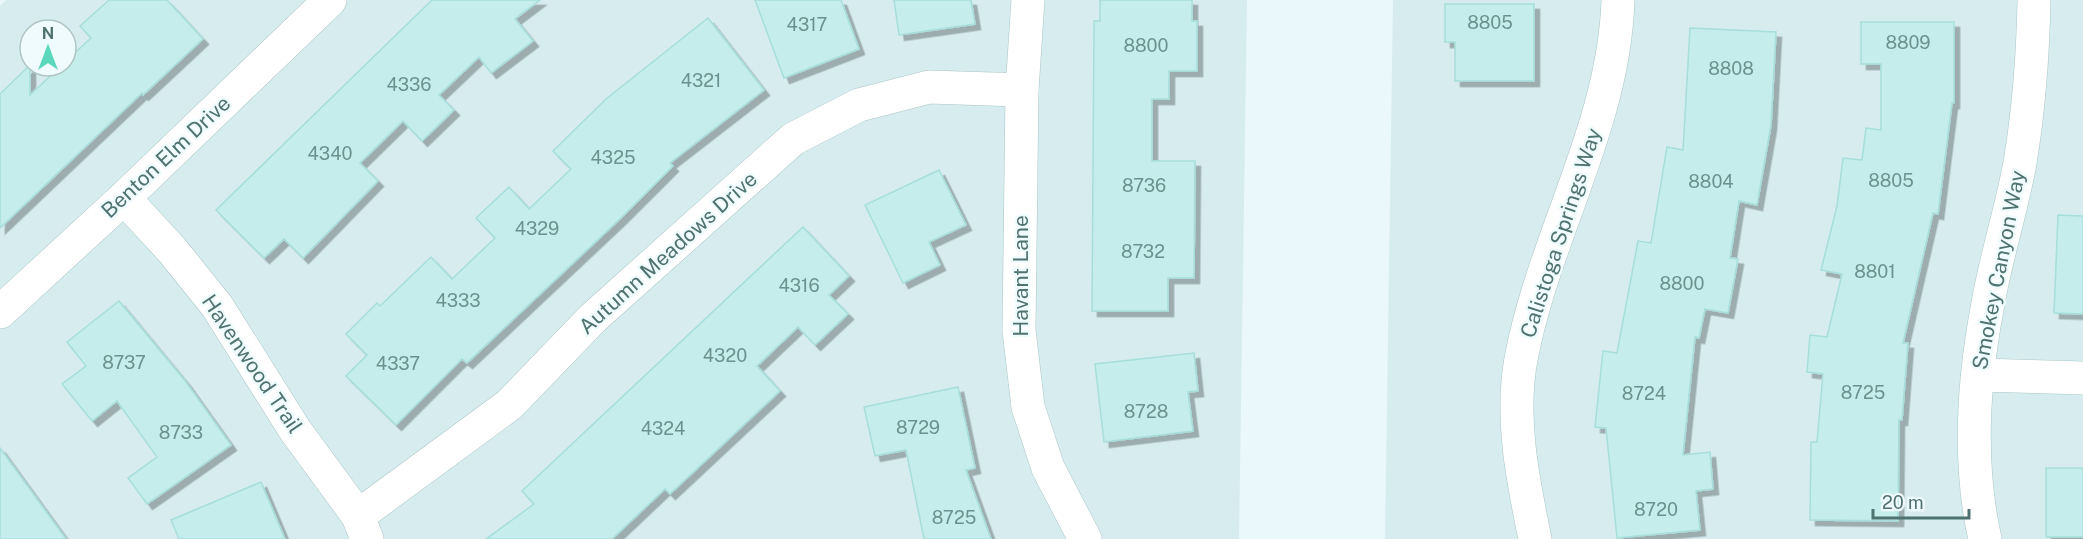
<svg xmlns="http://www.w3.org/2000/svg" width="2083" height="539" font-family="'Public Sans',sans-serif">
	<style>
		.residential { fill: #d6ecef; fill-rule: evenodd }
		.building { fill: #c4edeb; stroke: #a6dedb; stroke-width: 1.5; filter: url(#shadow) }
		.lines { fill: none; stroke-linecap: round; stroke-linejoin: round }
		.minor-casing { stroke: #abc6c6; stroke-width: 34 }
		.minor { stroke: #fff; stroke-width: 33 }
		.labels { text-anchor: middle; stroke-width: 5; stroke-linejoin: round; paint-order: stroke }
		.number-label { font-size: 18px; fill: #6c928f }
		.street-label { font-size: 21px; fill: #4f7370; stroke: #f0fbfd }
	</style>
	<defs>
		<filter id="shadow"><feDropShadow dx="5.5" dy="5.5" stdDeviation="0" flood-color="#0004"/></filter>
	</defs>
	<rect width="100%" height="100%" fill="#eaf8fb"/>
	<!-- residential -->
	<g class="residential">
		<path d="M6,0H1247L1239,539H0V6ZM30,30H66V66H30Z"/>
		<polygon points="1393,0 2083,0 2083,539 1385,539"/>
	</g>
	<!-- building -->
	<g class="building">
		<polygon points="109,0 167,0 203,39 143,95 142,93 0,228 0,94 30,65 30,95 61,66 66,66 66,61 91,38 80,26"/>
		<polygon points="432,0 540,0 515,19 533,41 491,73 479,57 439,95 454,110 422,141 403,121 360,163 378,181 303,258 284,239 264,258 216,210"/>
		<polygon points="755,0 841,0 859,49 784,78"/>
		<polygon points="894,0 971,0 975,24 899,35"/>
		<polygon points="1100,0 1192,0 1192,21 1197,21 1197,71 1169,71 1169,99 1152,99 1152,161 1195,161 1194,278 1168,278 1168,311 1092,311 1094,21 1100,21"/>
		<polygon points="1445,4 1534,4 1534,81 1455,81 1455,42 1445,42"/>
		<polygon points="708,18 764,90 670,163 673,166 621,218 467,363 462,359 396,425 346,376 367,355 346,334 377,303 380,306 431,257 452,279 495,238 476,218 509,187 529,209 571,169 553,151 606,99"/>
		<polygon points="1861,22 1954,22 1954,103 1952,103 1938,214 1933,213 1903,343 1908,343 1902,420 1899,420 1898,521 1810,520 1811,442 1817,442 1823,374 1807,372 1810,335 1827,337 1842,274 1821,270 1837,206 1843,158 1862,160 1866,128 1881,130 1881,64 1861,64"/>
		<polygon points="1690,28 1776,32 1771,125 1757,205 1739,201 1730,258 1738,259 1728,313 1705,309 1699,338 1695,337 1683,455 1710,452 1713,489 1696,491 1700,530 1617,538 1606,428 1595,427 1603,351 1617,353 1638,241 1651,243 1667,147 1683,150"/>
		<polygon points="939,170 966,225 929,242 940,265 903,283 865,205"/>
		<polygon points="2058,215 2083,216 2083,314 2054,313"/>
		<polygon points="803,227 849,276 829,295 848,314 815,345 798,327 757,366 780,391 670,494 665,489 612,539 486,539 534,504 522,491"/>
		<polygon points="119,301 186,382 231,445 147,504 128,478 157,457 117,401 92,421 62,384 86,366 67,342"/>
		<polygon points="1194,353 1198,391 1188,392 1193,431 1104,442 1095,364"/>
		<polygon points="958,387 975,468 966,470 991,539 924,539 906,450 875,456 864,407"/>
		<polygon points="0,448 66,539 0,539"/>
		<rect x="2046" y="468" width="37" height="69"/>
		<polygon points="261,482 285,539 179,539 171,520"/>
	</g>
	<g class="lines">
		<!-- minor casing -->
		<g class="minor-casing">
			<g id="minor">
				<polyline points="1028,0 1022,90 1019,330 1028,407 1048,468 1085,539"/>
				<polyline points="124,198 172,250 217,306 295,430 358,516 367,539"/>
				<polyline points="0,312 124,198 330,0"/>
				<polyline points="1978,375 2083,378"/>
				<polyline points="358,516 509,405 593,318 793,139 859,105 929,87 1022,90"/>
				<path d="M1535,539C1523,480 1510,419 1521,359C1544,236 1614,127 1618,0"/>
				<path d="M1985,539C1968,464 1973,384 1987,309C1995,260 2011,212 2020,163C2029,108 2033,55 2034,0"/>
			</g>
		</g>
		<!-- minor -->
		<use href="#minor" class="minor"/>
	</g>
	<g class="labels">
		<!-- number labels -->
		<g class="number-label">
			<text x="1490" y="29">8805</text>
			<text x="807" y="31">4317</text>
			<text x="1908" y="49">8809</text>
			<text x="1146" y="52">8800</text>
			<text x="1731" y="75">8808</text>
			<text x="701" y="87">4321</text>
			<text x="409" y="91">4336</text>
			<text x="330" y="160">4340</text>
			<text x="613" y="164">4325</text>
			<text x="1891" y="187">8805</text>
			<text x="1711" y="188">8804</text>
			<text x="1144" y="192">8736</text>
			<text x="537" y="235">4329</text>
			<text x="1143" y="258">8732</text>
			<text x="1875" y="278">8801</text>
			<text x="1682" y="290">8800</text>
			<text x="799" y="292">4316</text>
			<text x="458" y="307">4333</text>
			<text x="725" y="362">4320</text>
			<text x="124" y="369">8737</text>
			<text x="398" y="370">4337</text>
			<text x="1863" y="399">8725</text>
			<text x="1644" y="400">8724</text>
			<text x="1146" y="418">8728</text>
			<text x="918" y="434">8729</text>
			<text x="663" y="435">4324</text>
			<text x="181" y="439">8733</text>
			<text x="1656" y="516">8720</text>
			<text x="954" y="524">8725</text>
		</g>
		<!-- street labels -->
		<g class="street-label">
			<text transform="translate(166 157) rotate(-43)" y="7">Benton Elm Drive</text>
			<text transform="translate(1561 233) rotate(-72)" y="7">Calistoga Springs Way</text>
			<text transform="translate(668 253) rotate(-42)" y="7">Autumn Meadows Drive</text>
			<text transform="translate(1999 270) rotate(-79)" y="7">Smokey Canyon Way</text>
			<text transform="translate(1021 276) rotate(-90)" y="7">Havant Lane</text>
			<text transform="translate(252 364) rotate(56)" y="7">Havenwood Trail</text>
		</g>
	</g>
	<!-- north arrow -->
	<g transform="translate(48 48)"><circle r="28" fill="#f0fbfd" stroke="#b0c5c5" stroke-width="1.5"/>
	<path d="M0-4.5L10 22L0 15L-10 22Z" fill="#5bd8bc"/>
	<text y="-9" font-size="16" font-weight="bold" text-anchor="middle" fill="#4f7370">N</text>
	</g>
	<!-- scale -->
	<path d="M1873 509v9h96v-9" fill="none" stroke="#4f7370" stroke-width="3"/>
	<text x="1882" y="509" font-size="18" fill="#4f7370" stroke="#f0fbfd" stroke-width="4.5" paint-order="stroke">20 m</text>
</svg>
